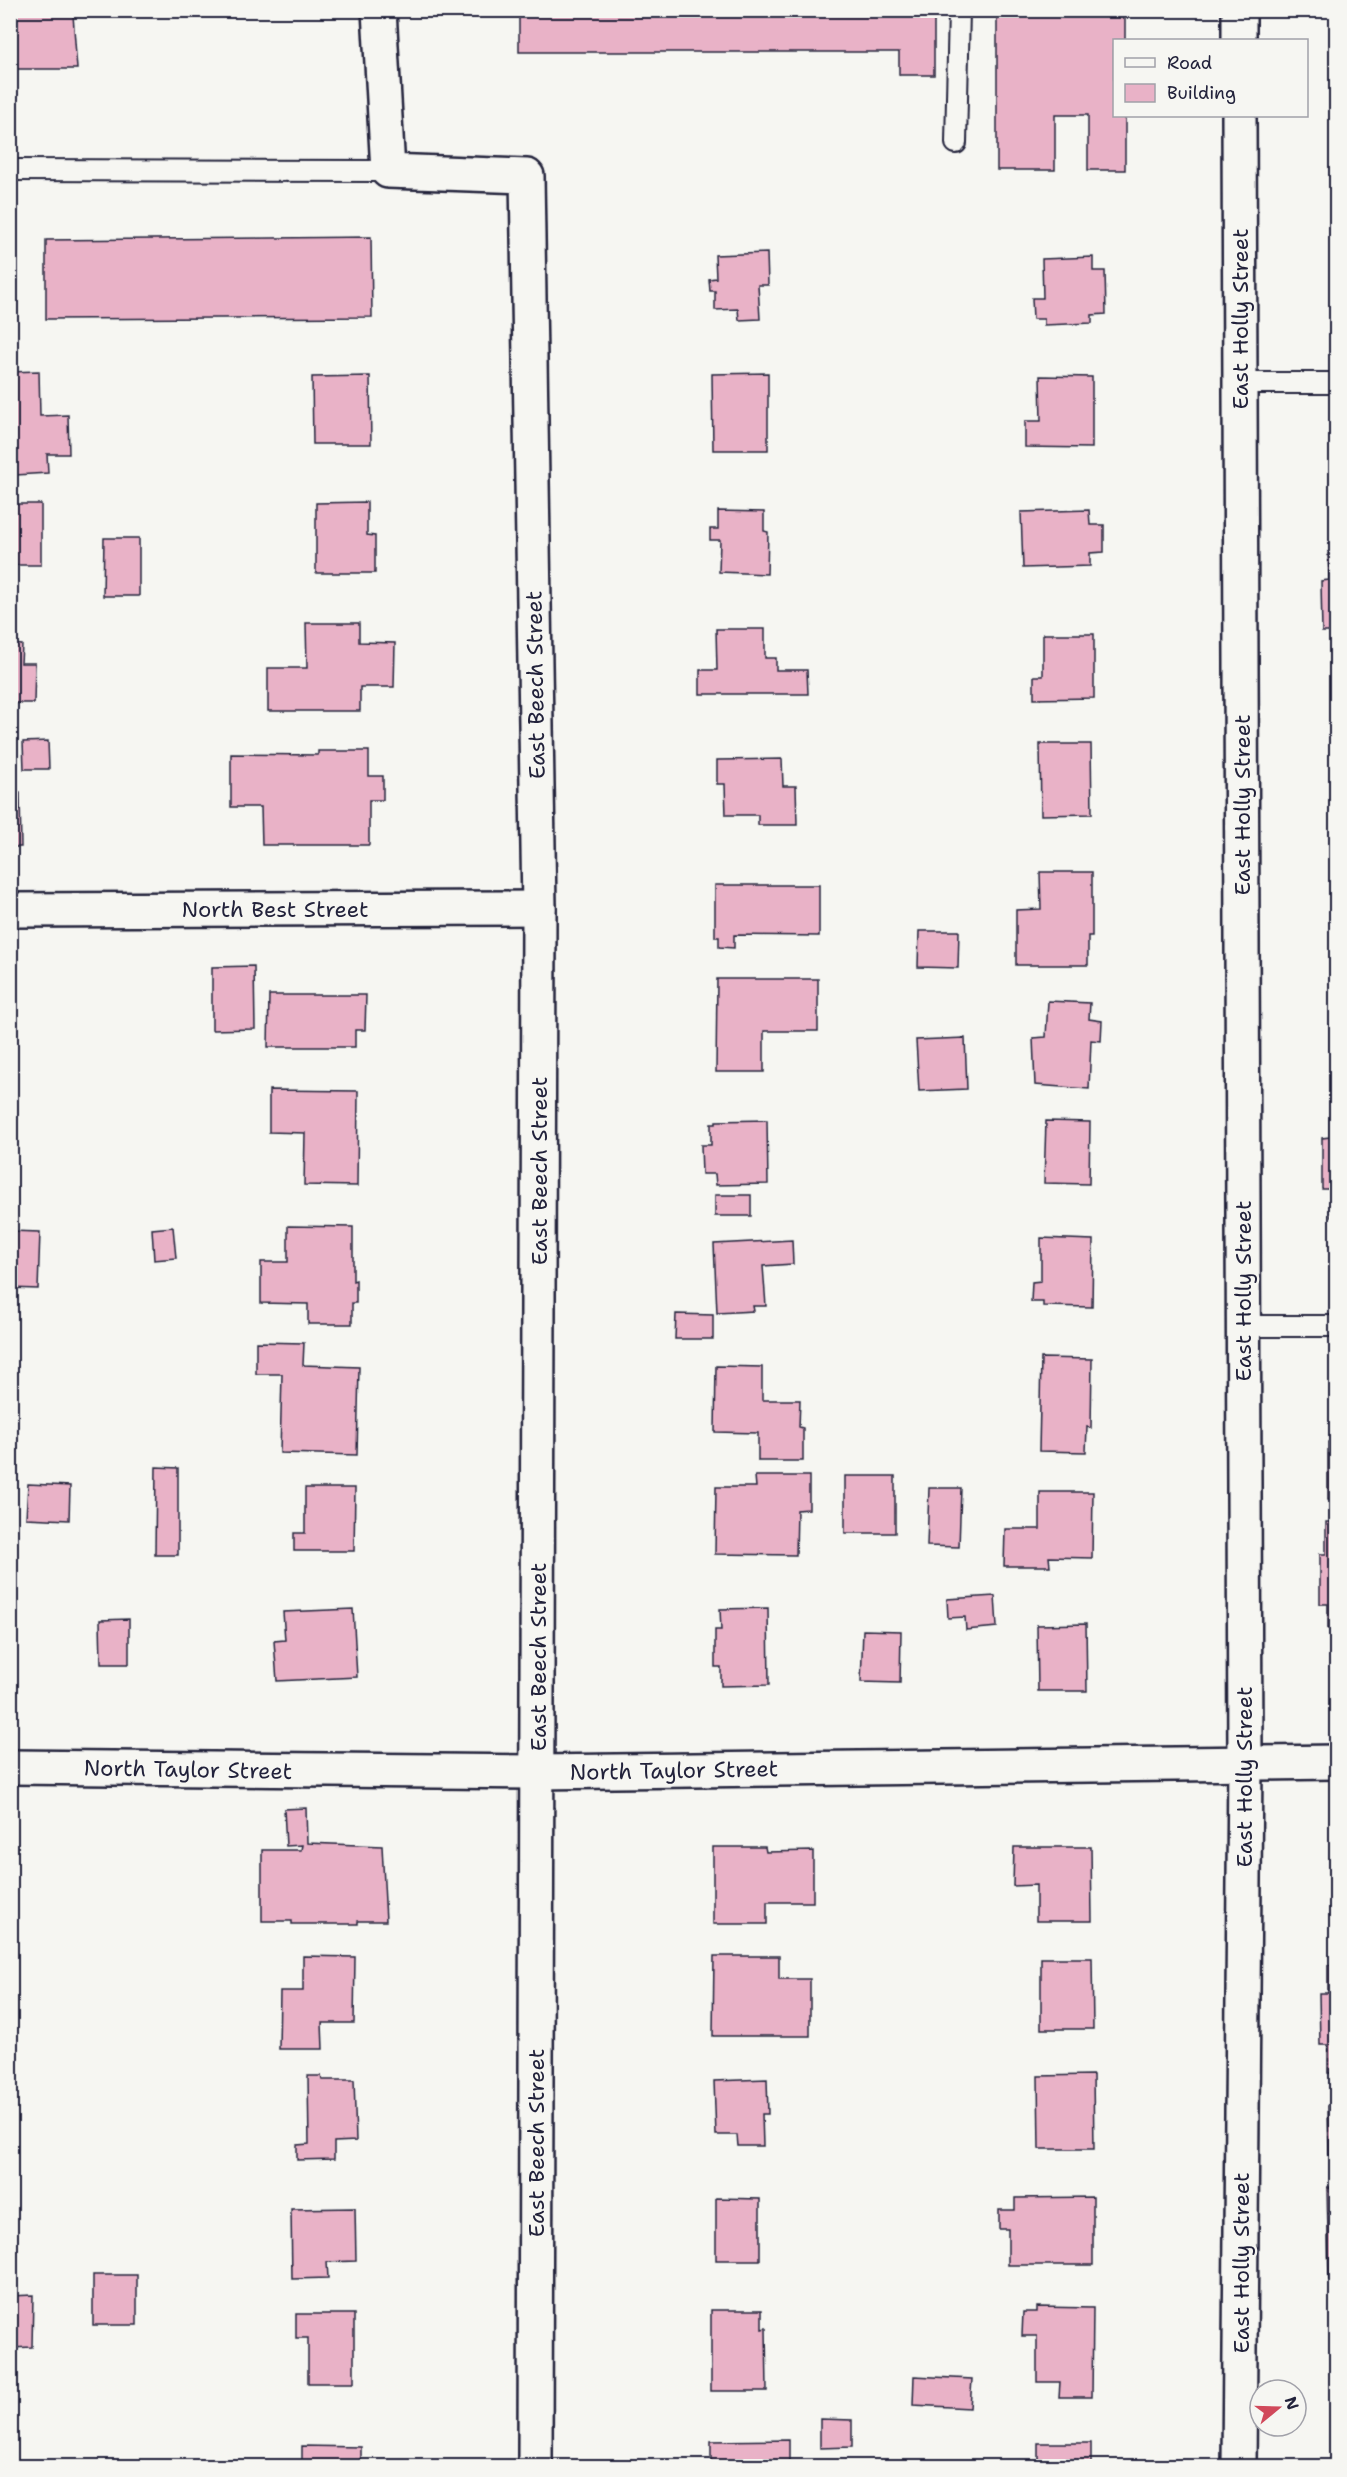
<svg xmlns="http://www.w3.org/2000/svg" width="1347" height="2477" font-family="'Shantell Sans',sans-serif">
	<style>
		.building { fill: #e9b2c7; stroke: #22223b; stroke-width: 1.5 }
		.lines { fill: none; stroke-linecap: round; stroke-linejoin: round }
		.lane-casing { stroke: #22223b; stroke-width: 24 }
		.street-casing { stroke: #22223b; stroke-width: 38 }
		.lane { stroke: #f6f6f2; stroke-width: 20 }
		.street { stroke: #f6f6f2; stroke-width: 33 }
		.labels { text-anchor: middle; stroke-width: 4.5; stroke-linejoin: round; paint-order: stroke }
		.street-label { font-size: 22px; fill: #22223b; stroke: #f6f6f2 }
	</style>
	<rect width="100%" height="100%" fill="#f6f6f2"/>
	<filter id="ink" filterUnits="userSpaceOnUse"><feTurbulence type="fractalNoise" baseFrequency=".0167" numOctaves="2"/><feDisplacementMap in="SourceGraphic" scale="12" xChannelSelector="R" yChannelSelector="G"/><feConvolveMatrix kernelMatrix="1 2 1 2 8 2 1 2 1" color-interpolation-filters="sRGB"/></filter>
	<g filter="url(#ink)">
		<!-- building -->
		<g class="building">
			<polygon points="10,10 53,10 53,15 73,15 77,69 10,69"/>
			<polygon points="519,10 934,10 934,75 899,75 899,52 519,52"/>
			<polygon points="997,10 1125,10 1125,40 1114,40 1114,116 1125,116 1125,170 1088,170 1088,115 1055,115 1055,170 997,170"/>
			<polygon points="371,237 372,317 46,319 46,240"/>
			<polygon points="767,253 768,285 758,285 760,319 739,320 738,309 715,310 715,291 710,291 709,279 716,278 715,255"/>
			<polygon points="1093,257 1093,271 1105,271 1106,314 1092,315 1092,323 1044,325 1044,319 1033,319 1032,298 1043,298 1042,259"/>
			<polygon points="39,371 40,416 68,415 69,454 47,454 48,473 16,475 16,442 10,442 10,372"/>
			<polygon points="768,373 768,450 713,450 712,374"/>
			<polygon points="370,376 371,444 313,444 312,377"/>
			<polygon points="1040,376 1092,377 1092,448 1025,447 1025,421 1041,421"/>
			<polygon points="367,502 367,535 375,536 375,573 316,573 316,503"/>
			<rect x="10" y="504" width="31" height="61"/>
			<polygon points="1089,510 1090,525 1104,525 1104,552 1090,553 1090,566 1023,568 1021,512"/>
			<polygon points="718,511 764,512 764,531 768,532 767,574 719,572 720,540 710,540 710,529 718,529"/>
			<polygon points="104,538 139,538 139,596 103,596"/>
			<polygon points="1328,553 1336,553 1336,662 1330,662 1330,632 1322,632 1321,581 1329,580"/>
			<polygon points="306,623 359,623 359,642 395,643 394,687 360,687 360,711 268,711 268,668 307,668"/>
			<polygon points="716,629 765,629 765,658 776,658 776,670 807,670 808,694 700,694 700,670 717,670"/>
			<polygon points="1043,634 1094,634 1094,698 1034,699 1034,676 1043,676"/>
			<polygon points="10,644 22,645 21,663 35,663 34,703 10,703"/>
			<polygon points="1336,676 1336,742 1332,742 1331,677"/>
			<polygon points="48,741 49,769 24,769 23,742"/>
			<polygon points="1040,744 1091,744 1092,814 1041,815"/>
			<polygon points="318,751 369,751 369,776 383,776 383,800 369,800 369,845 262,845 261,807 231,807 231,754 318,755"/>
			<polygon points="782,759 783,786 796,786 797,825 758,825 758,815 726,815 725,784 717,784 717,760"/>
			<polygon points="10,792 20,792 21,847 10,847"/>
			<polygon points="1040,872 1092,872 1092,936 1088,936 1088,965 1016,965 1016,910 1041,909"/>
			<polygon points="715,885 819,885 819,936 734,935 734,948 719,947 719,937 715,937"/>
			<polygon points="919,931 959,931 958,968 918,967"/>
			<polygon points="254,966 255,1029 212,1030 212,967"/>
			<polygon points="717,979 818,979 818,1031 764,1031 764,1072 716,1072"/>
			<polygon points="269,995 366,995 365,1030 355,1030 355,1047 268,1047"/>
			<polygon points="1048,1001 1090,1003 1089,1019 1102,1021 1101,1041 1091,1040 1089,1089 1035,1085 1033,1038 1046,1037"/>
			<polygon points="1330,1025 1336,1026 1336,1087 1330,1087"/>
			<polygon points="965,1038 967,1089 919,1091 916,1040"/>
			<polygon points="269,1090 358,1091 357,1186 304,1185 305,1133 269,1132"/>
			<polygon points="1330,1107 1336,1107 1336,1217 1331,1217 1331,1189 1322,1189 1322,1138 1330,1137"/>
			<polygon points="767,1120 768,1184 716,1185 715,1174 702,1174 701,1145 711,1145 711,1124 716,1124 716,1121"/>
			<polygon points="1046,1121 1090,1122 1089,1184 1044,1183"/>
			<polygon points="10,1146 13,1189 10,1189"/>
			<rect x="715" y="1195" width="36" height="21"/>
			<polygon points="288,1226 353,1227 353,1281 356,1280 356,1303 352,1303 352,1324 308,1324 308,1304 261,1303 261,1262 288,1262"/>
			<polygon points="173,1227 176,1258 154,1260 152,1229"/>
			<polygon points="10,1231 40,1232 38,1289 10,1288"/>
			<polygon points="1041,1238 1093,1240 1092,1307 1043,1306 1043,1302 1031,1302 1032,1282 1041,1281"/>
			<polygon points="792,1240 793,1264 763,1266 766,1306 753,1306 754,1311 717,1313 714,1244"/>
			<polygon points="676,1314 713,1315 713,1339 675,1339"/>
			<polygon points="256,1342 304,1343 303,1365 359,1367 357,1455 280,1453 282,1374 256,1374"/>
			<polygon points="1041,1358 1092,1359 1091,1428 1087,1427 1086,1452 1039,1451"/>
			<polygon points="716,1366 762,1367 762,1400 800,1400 799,1427 803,1428 803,1461 758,1461 758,1433 715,1432"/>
			<polygon points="1335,1417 1336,1417 1336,1499 1328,1500 1328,1442 1335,1442"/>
			<polygon points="156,1467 178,1468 178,1555 155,1555"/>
			<polygon points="755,1476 809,1476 809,1509 797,1510 796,1555 715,1554 716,1487 756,1487"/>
			<rect x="845" y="1476" width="50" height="57"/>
			<polygon points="28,1484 70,1486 69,1520 26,1518"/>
			<polygon points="305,1488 355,1488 354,1551 294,1551 294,1533 305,1533"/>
			<polygon points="929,1488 961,1488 959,1547 927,1546"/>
			<polygon points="1040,1492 1093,1492 1092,1558 1049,1557 1050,1566 1004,1566 1005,1529 1040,1529"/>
			<polygon points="1336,1505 1336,1629 1328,1629 1328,1604 1320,1604 1320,1554 1326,1554 1326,1522 1336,1522"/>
			<rect x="10" y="1519" width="3" height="20"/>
			<polygon points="995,1596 997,1627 966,1630 965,1617 948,1618 947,1599"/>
			<polygon points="768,1608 769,1685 721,1686 721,1667 715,1667 715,1630 721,1630 720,1609"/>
			<polygon points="10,1609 13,1609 15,1674 10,1674"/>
			<polygon points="353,1609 357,1677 277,1681 274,1641 285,1640 283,1612"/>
			<polygon points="129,1619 129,1664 101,1664 100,1620"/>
			<polygon points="1086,1624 1087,1691 1038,1691 1037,1625"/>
			<polygon points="863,1630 901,1631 900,1683 861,1682"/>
			<polygon points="306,1808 307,1843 382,1846 386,1921 358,1921 358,1924 292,1924 292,1921 262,1921 262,1850 301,1850 302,1845 286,1846 284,1809"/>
			<polygon points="713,1847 765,1847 766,1852 813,1851 813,1902 767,1902 767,1924 713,1924"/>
			<polygon points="1014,1847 1091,1847 1092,1921 1036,1921 1036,1885 1013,1886"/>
			<polygon points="303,1956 355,1957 354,2023 322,2023 323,2049 279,2049 280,1991 303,1991"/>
			<polygon points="714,1956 779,1956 779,1979 810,1979 810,2036 713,2036"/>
			<polygon points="1041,1958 1092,1958 1093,2029 1041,2029"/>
			<polygon points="1328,1965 1336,1965 1336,2073 1328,2073 1328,2045 1320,2045 1319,1993 1328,1993"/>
			<polygon points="1093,2075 1094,2149 1039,2149 1038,2076"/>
			<polygon points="308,2076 321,2076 322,2080 354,2080 356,2141 334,2142 334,2159 297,2160 297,2145 309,2144"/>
			<polygon points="767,2079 768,2114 762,2114 763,2146 738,2146 737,2135 716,2135 714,2081"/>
			<polygon points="1336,2105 1336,2155 1329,2155 1328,2106"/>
			<polygon points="1327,2188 1336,2188 1336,2280 1329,2280"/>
			<polygon points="1093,2197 1093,2265 1008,2265 1008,2229 999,2229 999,2210 1015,2210 1015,2198"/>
			<polygon points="716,2198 760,2199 760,2260 716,2260"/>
			<polygon points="355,2208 356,2261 327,2262 328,2278 292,2279 291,2209"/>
			<rect x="93" y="2275" width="44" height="50"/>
			<polygon points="33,2295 32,2347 10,2348 10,2296"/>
			<polygon points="1037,2307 1093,2308 1092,2397 1059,2397 1060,2382 1037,2382 1037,2336 1022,2336 1023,2312 1037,2312"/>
			<polygon points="711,2310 762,2310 762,2329 766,2328 767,2391 711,2391"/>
			<polygon points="296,2314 354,2314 354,2383 308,2383 308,2338 296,2338"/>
			<polygon points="914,2376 972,2379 970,2408 913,2405"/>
			<polygon points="820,2419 852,2420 852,2447 820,2448"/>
			<polygon points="789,2440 789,2466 711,2466 711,2441"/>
			<rect x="1038" y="2443" width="53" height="23"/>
			<polygon points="302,2446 361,2447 361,2466 302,2466"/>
		</g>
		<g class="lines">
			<!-- lane casing -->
			<g class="lane-casing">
				<g id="lane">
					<polyline points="956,143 959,10"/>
					<polyline points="10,170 388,171"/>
					<polyline points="1240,383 1336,383"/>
					<polyline points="1243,1326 1336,1326"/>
				</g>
			</g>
			<!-- street casing -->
			<g class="street-casing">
				<g id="street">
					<polyline points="379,10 388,171 527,176 539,908 535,2466"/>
					<polyline points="1239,10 1239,40"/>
					<polyline points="10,910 539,908"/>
					<polyline points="10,1767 538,1772 1336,1762"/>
					<polyline points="1239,2466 1245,1762 1239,116"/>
				</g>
			</g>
			<!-- lane -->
			<use href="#lane" class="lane"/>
			<!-- street -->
			<use href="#street" class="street"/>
		</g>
	</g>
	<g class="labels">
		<!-- street labels -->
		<g class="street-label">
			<text transform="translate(1240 319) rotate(-90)" y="8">East Holly Street</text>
			<text transform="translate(535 685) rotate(-91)" y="8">East Beech Street</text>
			<text transform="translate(1242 805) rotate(-90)" y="8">East Holly Street</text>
			<text x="275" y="917">North Best Street</text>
			<text transform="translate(539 1171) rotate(-90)" y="8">East Beech Street</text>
			<text transform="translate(1243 1291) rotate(-90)" y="8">East Holly Street</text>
			<text transform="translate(538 1657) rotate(-90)" y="8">East Beech Street</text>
			<text transform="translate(188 1769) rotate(1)" y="8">North Taylor Street</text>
			<text transform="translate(674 1770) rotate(-1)" y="8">North Taylor Street</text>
			<text transform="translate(1244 1777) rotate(-90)" y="8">East Holly Street</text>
			<text transform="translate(536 2143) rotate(-90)" y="8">East Beech Street</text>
			<text transform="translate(1241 2263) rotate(-90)" y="8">East Holly Street</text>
		</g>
	</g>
	<!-- margin -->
	<rect width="1347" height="2477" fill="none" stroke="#f6f6f2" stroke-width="36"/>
	<rect x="18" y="18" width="1311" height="2441" fill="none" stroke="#22223b" stroke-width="2" filter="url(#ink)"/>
	<!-- legend -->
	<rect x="1113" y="39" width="195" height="78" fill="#f6f6f2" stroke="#a1a1a9" stroke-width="1.5"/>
	<rect x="1125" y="58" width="30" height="9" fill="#f6f6f2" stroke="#a1a1a9" stroke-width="1.5"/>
	<text x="1167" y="69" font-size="18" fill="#22223b">Road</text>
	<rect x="1125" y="84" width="30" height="18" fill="#e9b2c7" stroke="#a1a1a9" stroke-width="1.5"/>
	<text x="1167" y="99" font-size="18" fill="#22223b">Building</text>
	<!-- north arrow -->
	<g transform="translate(1278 2408) rotate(71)"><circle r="28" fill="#f6f6f2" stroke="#a1a1a9" stroke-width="1.5"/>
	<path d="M0-4.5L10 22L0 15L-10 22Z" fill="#d1495b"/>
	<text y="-9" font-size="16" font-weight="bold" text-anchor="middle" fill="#22223b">N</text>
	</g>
</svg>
